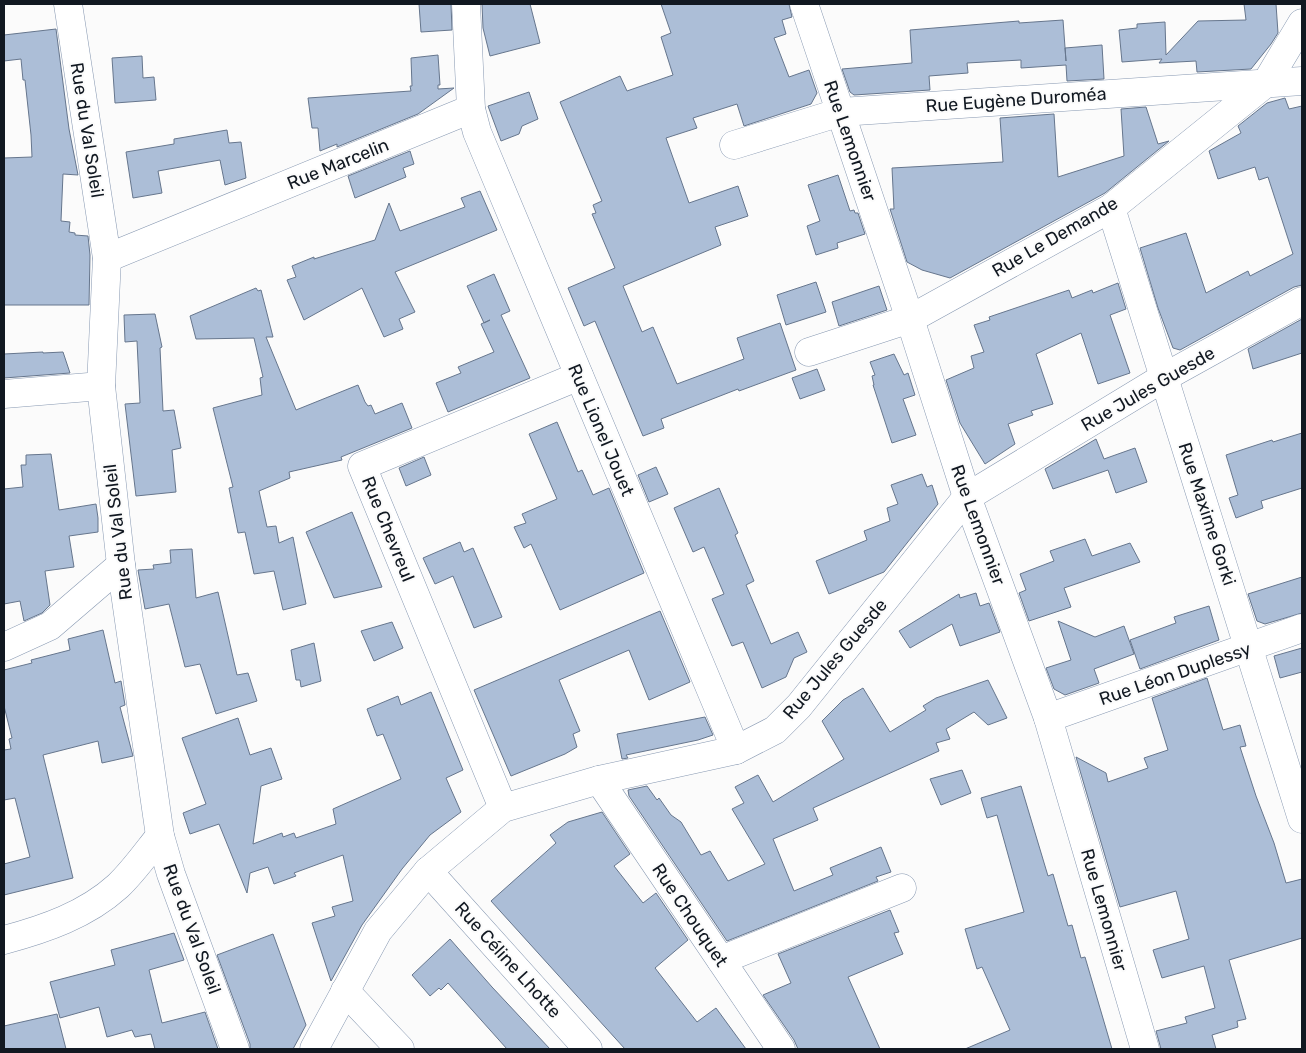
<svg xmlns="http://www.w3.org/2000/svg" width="1306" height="1053" font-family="Rubik,sans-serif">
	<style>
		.building { fill: #acbed7; stroke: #66768d }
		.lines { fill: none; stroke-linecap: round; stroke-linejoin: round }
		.minor-casing { stroke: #8899b2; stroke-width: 29 }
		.minor { stroke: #fff; stroke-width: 28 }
		.labels { text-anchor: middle; stroke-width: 4; stroke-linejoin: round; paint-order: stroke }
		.street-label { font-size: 18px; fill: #111821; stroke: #fbfbfb }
	</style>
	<rect width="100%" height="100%" fill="#fbfbfb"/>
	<!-- building -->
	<g class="building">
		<polygon points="419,4 451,4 452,30 421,32"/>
		<polygon points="482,4 530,4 540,43 490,56 483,28"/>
		<polygon points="661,4 789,4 792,17 782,20 786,34 774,38 789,77 809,70 817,93 811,104 744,126 737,104 693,118 697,128 666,138 689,203 738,186 748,216 715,227 721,245 623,286 642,332 653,327 677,384 744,359 737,338 780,323 796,370 739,391 738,389 661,419 664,428 643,436 595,321 584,326 568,288 615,268 592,214 596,213 593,205 602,201 560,102 620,76 627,91 673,75 661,37 671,33"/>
		<polygon points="1244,4 1276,4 1278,33 1271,44 1251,69 1197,72 1196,61 1159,63 1162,59 1122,62 1119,30 1137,28 1137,24 1165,22 1166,55 1198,21 1246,20"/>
		<polygon points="1063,20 1066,61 1065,48 1102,45 1104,79 1067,81 1066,65 1021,68 1021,60 967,63 968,73 929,76 930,90 854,95 850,92 842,69 912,63 910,30 1019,21 1019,23"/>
		<polygon points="56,29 69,129 78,175 63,174 61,221 70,222 69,232 75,233 75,235 88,236 90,255 89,305 4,305 4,158 32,157 31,135 25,80 23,80 21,59 4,61 4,35"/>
		<polygon points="438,55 440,85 438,85 438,89 454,88 418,114 337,147 337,144 320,151 318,128 312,128 308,98 411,91 410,86 412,86 411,58"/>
		<polygon points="142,56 143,78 154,77 156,100 115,103 112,58"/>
		<polygon points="529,92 538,119 522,126 519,134 501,141 488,106"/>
		<polygon points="1285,98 1289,109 1302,106 1302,285 1294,287 1180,350 1173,348 1158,308 1140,248 1186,233 1206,293 1248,271 1250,276 1293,254 1268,177 1259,180 1255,167 1218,179 1209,151 1241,133 1238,126 1267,103"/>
		<polygon points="1146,107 1158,144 1169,141 1105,193 950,278 922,270 907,262 890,209 894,209 892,168 1003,162 1000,118 1054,114 1058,177 1124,156 1121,109"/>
		<polygon points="227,130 229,143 241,142 246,178 225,185 220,160 158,171 162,193 133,198 126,152 174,144 174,139"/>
		<polygon points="410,151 414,164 403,168 406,177 355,198 348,176"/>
		<polygon points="838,175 850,211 854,210 855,213 858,213 865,234 837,243 838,248 816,255 807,226 820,221 808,185"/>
		<polygon points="480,191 497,230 395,272 415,312 399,319 403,329 384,337 362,288 304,320 287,280 296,277 292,266 314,257 314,259 375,240 389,203 400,231 465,207 461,198"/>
		<polygon points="494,274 510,311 501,315 530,378 448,412 436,383 461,373 458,367 494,352 481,324 490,320 484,323 467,286"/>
		<polygon points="816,282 826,312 786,325 777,295"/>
		<polygon points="1118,283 1126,309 1110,315 1130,373 1098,384 1081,333 1036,354 1053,404 1031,411 1033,415 1008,424 1015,444 985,464 960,423 946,380 974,368 971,356 984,352 974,325 990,320 989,317 1069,290 1072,298 1092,290 1093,293"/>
		<polygon points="879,286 887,310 839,326 832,302"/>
		<polygon points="256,288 258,291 261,290 273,337 266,337 296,410 358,385 365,402 368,406 371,405 375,414 402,403 412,428 341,457 342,460 289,472 290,478 259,491 267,527 276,526 279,543 293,537 306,604 283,610 274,571 254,574 245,532 238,533 229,488 233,487 213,408 262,395 260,378 263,377 254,338 196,339 190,316"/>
		<polygon points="155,314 162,347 160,348 163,411 174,410 181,448 172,450 176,492 136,496 125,404 140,403 137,341 125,342 124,315"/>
		<polygon points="1302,319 1302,353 1253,369 1248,349"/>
		<polygon points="43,352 43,353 63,352 70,373 4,378 4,354"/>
		<polygon points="894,354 904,375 908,373 915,395 903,399 916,435 892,443 873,385 874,385 872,376 875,375 870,362"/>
		<polygon points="817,369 825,390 800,399 792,378"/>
		<polygon points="557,422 578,472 582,470 593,495 609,488 644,573 560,610 531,544 524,548 514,527 526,523 522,514 557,499 529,434"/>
		<polygon points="1302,433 1302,488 1261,501 1263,508 1236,518 1229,498 1238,495 1226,455 1272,440 1273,442"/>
		<polygon points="1096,439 1104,459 1135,448 1147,482 1116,493 1108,470 1053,489 1045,469"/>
		<polygon points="51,454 59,510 96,504 98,518 98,532 69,536 74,567 45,571 50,605 42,613 24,621 20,601 4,604 4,489 23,487 21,465 26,465 26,455"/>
		<polygon points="424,457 431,475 406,486 399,468"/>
		<polygon points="656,467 668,494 649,502 638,475"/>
		<polygon points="922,474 927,487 932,485 938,504 884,572 829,594 816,561 867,540 864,531 890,521 887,508 898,504 891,485"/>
		<polygon points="719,488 738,533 735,535 754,581 746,585 771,644 798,632 807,652 794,658 786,677 762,688 743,642 732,646 712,599 724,594 704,547 693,552 674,508"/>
		<polygon points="352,512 382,587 334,598 306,532"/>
		<polygon points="1085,539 1092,556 1130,543 1140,562 1064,588 1071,607 1029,621 1019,593 1026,590 1020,574 1054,561 1050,551"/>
		<polygon points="460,542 464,552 473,548 502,617 474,628 453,576 435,584 423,558"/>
		<polygon points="192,549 196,598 218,592 237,675 248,673 257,701 216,714 200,664 185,667 169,604 145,609 138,570 154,569 153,565 171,563 170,550"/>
		<polygon points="1302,577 1302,613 1265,624 1257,621 1248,594"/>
		<polygon points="976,593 980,606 989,603 1000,632 960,646 952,624 910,648 899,631 959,594 960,598"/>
		<polygon points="1209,606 1219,640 1140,669 1130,640 1176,623 1174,617"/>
		<polygon points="660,611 690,682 649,700 629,650 559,680 580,731 573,734 577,747 565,754 511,776 474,690"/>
		<polygon points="1058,621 1095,637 1124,626 1134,654 1094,669 1099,683 1065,695 1054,689 1046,668 1071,660"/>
		<polygon points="392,622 403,648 374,661 361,631"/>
		<polygon points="103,630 115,683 121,681 125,705 120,707 133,756 102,763 98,741 43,755 73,878 4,895 4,864 30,857 15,798 4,800 4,750 11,749 9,739 12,738 4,706 4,670 32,663 31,660 70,650 68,639"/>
		<polygon points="314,643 321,681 301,687 300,680 296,680 291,650"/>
		<polygon points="1302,648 1302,672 1280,678 1274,656"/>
		<polygon points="1207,678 1223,730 1240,725 1246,746 1240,747 1256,796 1274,843 1286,883 1302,879 1302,938 1229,960 1246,1019 1237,1021 1238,1027 1212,1035 1216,1049 1161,1049 1156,1031 1187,1023 1185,1017 1215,1008 1204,966 1162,978 1153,950 1189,939 1176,891 1120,907 1076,757 1106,773 1108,782 1148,768 1144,758 1168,750 1152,698"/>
		<polygon points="988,680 1007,718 988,725 974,712 946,729 950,739 936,743 939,751 813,808 818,820 773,839 794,891 833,875 830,868 881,847 891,872 876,877 878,881 727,941 629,796 628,790 647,786 657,800 659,798 671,815 681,822 701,855 710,851 728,881 765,864 732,809 744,803 735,787 758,775 773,802 844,759 822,721 843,700 863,688 890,732 926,710 923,706 936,698"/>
		<polygon points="431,692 463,770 446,778 461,812 430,835 402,869 362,925 331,981 312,923 335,916 332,907 353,901 343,855 294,873 296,876 274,884 268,867 250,873 247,893 219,824 190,834 183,813 206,804 182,738 238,718 250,755 271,748 282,779 261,786 253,844 282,833 283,837 294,833 296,838 336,824 333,809 401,779 383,734 377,736 367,709 398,696 401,705"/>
		<polygon points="705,717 713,735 698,740 626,755 628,758 622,759 617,734"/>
		<polygon points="962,770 971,793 941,805 930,779"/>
		<polygon points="1021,786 1048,876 1053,874 1068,926 1072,925 1081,958 1085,957 1112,1049 965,1049 1010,1030 982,967 977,969 965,929 1024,912 997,815 987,818 981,798"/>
		<polygon points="602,812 630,854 614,866 643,903 656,893 688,940 655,968 697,1022 716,1008 746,1049 625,1049 491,901 556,843 550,835 568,822"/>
		<polygon points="890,910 899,932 894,933 903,954 848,977 880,1049 798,1049 794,1040 763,995 791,983 778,954"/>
		<polygon points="174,933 184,960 149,970 162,1023 205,1012 218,1049 155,1049 151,1034 135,1037 132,1030 107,1037 99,1007 60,1018 50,982 115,965 111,950"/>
		<polygon points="273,934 306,1025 293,1049 250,1049 250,1044 217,955"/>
		<polygon points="450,939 492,987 550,1049 507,1049 448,983 441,990 439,988 430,996 412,975"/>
		<polygon points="57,1014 66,1049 4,1049 4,1026"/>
	</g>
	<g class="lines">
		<!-- minor casing -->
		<g class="minor-casing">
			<g id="minor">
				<polyline points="68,4 107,258 101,386 121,565 160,836 171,874 235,1049"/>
				<polyline points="466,4 471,109 477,132 736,750"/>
				<polyline points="804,4 910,319 967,497 1048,718 1145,1049"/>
				<polyline points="734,145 841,112 1302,81"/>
				<path d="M1111,208C1173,412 1240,615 1302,819"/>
				<polyline points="107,258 471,109"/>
				<polyline points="809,352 910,319 1111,208 1266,83 1302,23"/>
				<polyline points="4,394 101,386"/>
				<polyline points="4,647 50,626 121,565"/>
				<polyline points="1048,718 1302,628"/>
				<polyline points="599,780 781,1049"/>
				<polyline points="503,808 362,466 579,376"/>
				<polyline points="428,871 588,1049"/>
				<path d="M4,940C45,929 86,915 118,886C133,872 147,852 160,836"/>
				<polyline points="721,960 902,888"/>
				<polyline points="345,991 400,1049"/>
				<polyline points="314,1049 378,931 428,871 503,808 599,780 736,750 775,730 799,706 967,497 1163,378 1302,301"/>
			</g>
		</g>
		<!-- minor -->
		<use href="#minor" class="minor"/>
	</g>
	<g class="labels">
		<!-- street labels -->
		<g class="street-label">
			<text transform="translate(1016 100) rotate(-4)" y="6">Rue Eugène Duroméa</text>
			<text transform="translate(87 130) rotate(81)" y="6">Rue du Val Soleil</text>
			<text transform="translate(850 141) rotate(71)" y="6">Rue Lemonnier</text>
			<text transform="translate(338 164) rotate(-22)" y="6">Rue Marcelin</text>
			<text transform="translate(1055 237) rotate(-30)" y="6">Rue Le Demande</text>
			<text transform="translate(1148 389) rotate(-30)" y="6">Rue Jules Guesde</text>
			<text transform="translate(601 430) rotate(67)" y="6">Rue Lionel Jouet</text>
			<text transform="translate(1207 514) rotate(72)" y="6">Rue Maxime Gorki</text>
			<text transform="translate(978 525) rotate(70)" y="6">Rue Lemonnier</text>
			<text transform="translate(388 529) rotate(68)" y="6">Rue Chevreul</text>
			<text transform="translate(118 532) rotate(-97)" y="6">Rue du Val Soleil</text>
			<text transform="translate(835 659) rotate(-50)" y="6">Rue Jules Guesde</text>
			<text transform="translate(1175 674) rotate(-19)" y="6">Rue Léon Duplessy</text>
			<text transform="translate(1104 910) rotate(74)" y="6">Rue Lemonnier</text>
			<text transform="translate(690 915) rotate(56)" y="6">Rue Chouquet</text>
			<text transform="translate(192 929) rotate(70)" y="6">Rue du Val Soleil</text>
			<text transform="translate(508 960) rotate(48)" y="6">Rue Céline Lhotte</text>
		</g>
	</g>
	<!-- border -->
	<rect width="1306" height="1053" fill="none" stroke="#111821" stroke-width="10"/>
</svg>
